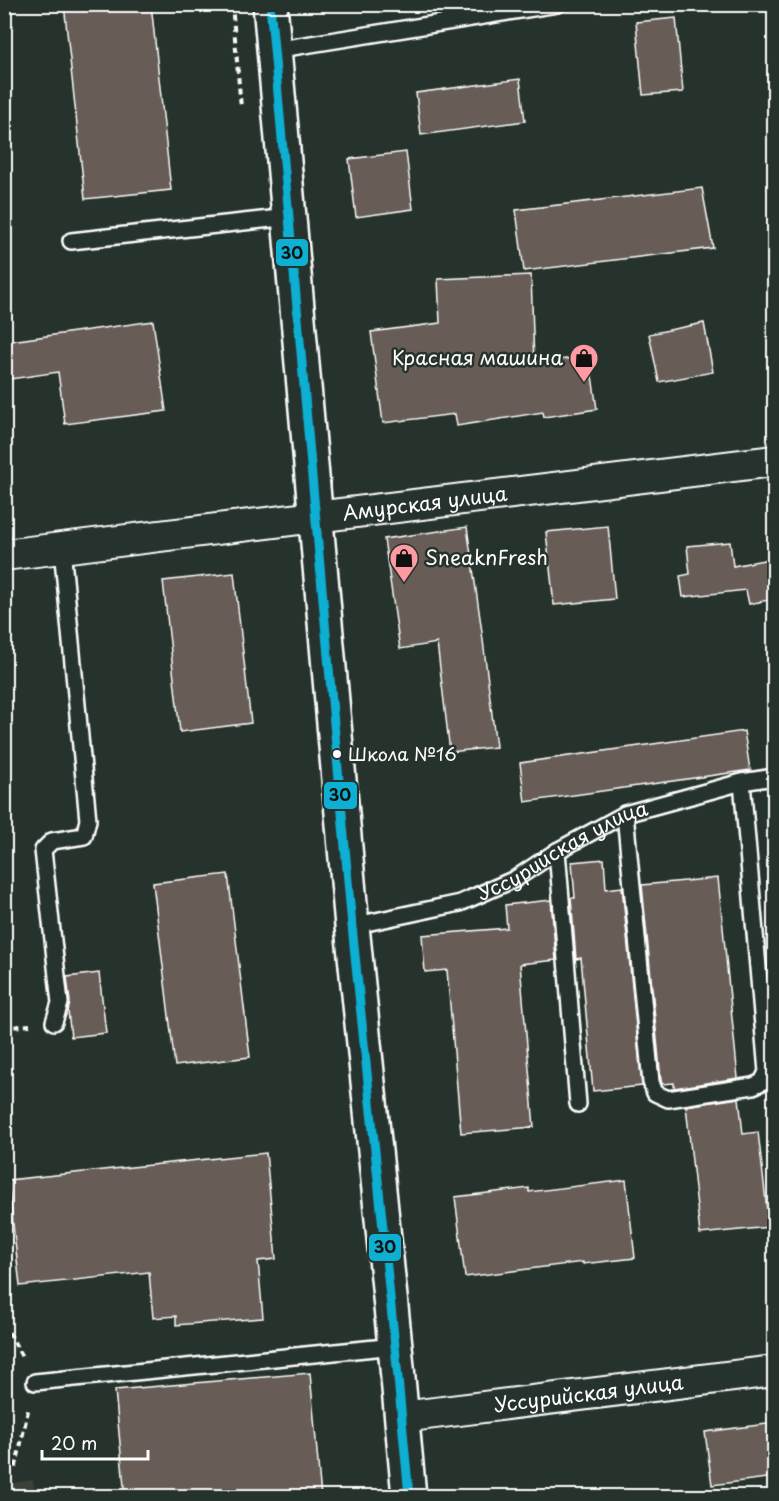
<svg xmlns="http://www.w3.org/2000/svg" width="779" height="1501" font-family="'Playpen Sans',sans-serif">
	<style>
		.built { fill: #3a3f39 }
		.building { fill: #675c56; stroke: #fff; stroke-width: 1.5 }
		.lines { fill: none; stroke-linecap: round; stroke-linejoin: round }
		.service-casing { stroke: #fff; stroke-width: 20 }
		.minor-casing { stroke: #fff; stroke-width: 34 }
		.secondary-casing { stroke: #fff; stroke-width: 38 }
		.path { stroke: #fff; stroke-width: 4; stroke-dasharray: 6 4.5; stroke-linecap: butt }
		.service { stroke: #26332d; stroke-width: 15 }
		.minor { stroke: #26332d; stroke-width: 30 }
		.secondary { stroke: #26332d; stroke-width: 33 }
		.bus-1-casing { stroke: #26332d; stroke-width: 14 }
		.bus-1 { stroke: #0dafd3; stroke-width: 9 }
		.bus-dot { fill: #fff; stroke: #26332d; stroke-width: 2 }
		.labels { text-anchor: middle; stroke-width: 5; stroke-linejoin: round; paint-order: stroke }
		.bus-label { font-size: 18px; fill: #fff; stroke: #26332d; text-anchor: start }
		.poi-label { font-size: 20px; fill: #fff; stroke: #26332d; text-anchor: end }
		.street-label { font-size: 20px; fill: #fff; stroke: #26332d }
		.line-badge { stroke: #26332d; stroke-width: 2 }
		.pale-badge-label { font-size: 16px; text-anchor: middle; font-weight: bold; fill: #111 }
	</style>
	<rect width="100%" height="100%" fill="#26332d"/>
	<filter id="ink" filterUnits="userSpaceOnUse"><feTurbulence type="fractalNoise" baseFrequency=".0167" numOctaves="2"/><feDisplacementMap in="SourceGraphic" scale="12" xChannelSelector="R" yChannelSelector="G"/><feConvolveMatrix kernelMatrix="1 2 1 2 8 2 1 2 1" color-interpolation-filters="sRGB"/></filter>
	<g filter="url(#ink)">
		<!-- built -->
		<polygon class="built" points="33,1480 35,1496 5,1496 5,1484"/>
		<!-- building -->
		<g class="building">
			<polygon points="64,4 151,4 171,190 85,199"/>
			<polygon points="676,18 683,92 643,95 636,22"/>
			<polygon points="520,79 525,121 421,135 416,93"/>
			<polygon points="406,152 413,209 356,217 349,159"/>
			<polygon points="702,188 713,248 524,271 516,210"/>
			<polygon points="531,275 534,363 589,356 597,409 544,417 543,412 457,426 455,414 383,423 371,332 440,323 438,279"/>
			<polygon points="153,321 166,411 65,424 58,372 4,380 4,342"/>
			<polygon points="704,323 713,372 659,382 649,334"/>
			<polygon points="608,526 615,599 554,605 546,532"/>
			<polygon points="467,527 482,632 496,747 450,752 437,643 400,649 384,539"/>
			<polygon points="730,542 733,566 774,558 774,599 749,604 746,590 683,597 680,576 690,574 687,546"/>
			<polygon points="234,573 251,723 180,732 163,581"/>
			<polygon points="744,731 750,770 525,802 520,763"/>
			<polygon points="604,859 606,889 622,887 642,1086 593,1091 581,958 576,959 571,898 575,898 572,862"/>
			<polygon points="228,874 250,1057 175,1066 153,883"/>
			<polygon points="718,878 738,1078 674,1088 674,1083 662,1084 661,1080 642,885"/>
			<polygon points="551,900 556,960 520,964 534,1127 461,1133 447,970 425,972 422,935 507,928 505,905"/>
			<polygon points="99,973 106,1033 71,1037 68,1011 70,1002 67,977"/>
			<polygon points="739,1098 743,1134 758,1132 769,1227 700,1234 686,1106"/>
			<polygon points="266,1153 276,1259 258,1261 263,1318 176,1325 176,1316 153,1318 149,1272 20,1286 8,1180"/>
			<polygon points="626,1180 635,1258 583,1264 583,1262 465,1277 455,1197 529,1188 529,1192"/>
			<polygon points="310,1373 321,1497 125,1497 115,1390"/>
			<polygon points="774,1423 774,1477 712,1485 705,1432"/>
		</g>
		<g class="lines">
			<!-- service casing -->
			<g class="service-casing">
				<g id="service">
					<polyline points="274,50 558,4"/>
					<polyline points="71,241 289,217"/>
					<polyline points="625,814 651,1082 655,1093 668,1099 753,1086 762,1082 767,1072 742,782"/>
					<polyline points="557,851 578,1104"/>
					<path id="s1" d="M352,926L460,903L515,879L557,851L625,814L742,782L774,777"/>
					<polyline points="54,1022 60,1003 43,850 52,841 84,836 88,820 62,548"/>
					<polyline points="35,1382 395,1346"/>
				</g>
			</g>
			<!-- minor casing -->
			<g class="minor-casing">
				<g id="minor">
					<path id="s2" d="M4,555L774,461"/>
					<path id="s3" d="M402,1417L774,1371"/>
				</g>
			</g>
			<!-- secondary casing -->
			<g class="secondary-casing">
				<polyline id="secondary" points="270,4 352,926 395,1346 409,1496"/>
			</g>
			<!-- path -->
			<g class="path">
				<polyline points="232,4 241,108"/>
				<polyline points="4,1028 30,1025"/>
				<polyline points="4,1323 23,1359"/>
				<polyline points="4,1467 16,1466 29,1406"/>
			</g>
			<!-- service -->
			<use href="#service" class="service"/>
			<!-- minor -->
			<use href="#minor" class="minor"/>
			<!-- secondary -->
			<use href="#secondary" class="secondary"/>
			<!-- bus-1 casing -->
			<g class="bus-1-casing">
				<polyline id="bus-1" points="270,4 352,926 395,1346 409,1496"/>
			</g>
			<!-- bus-1 -->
			<use href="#bus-1" class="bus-1"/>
		</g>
	</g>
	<!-- icons -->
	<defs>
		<g id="shop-pin" transform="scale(1.5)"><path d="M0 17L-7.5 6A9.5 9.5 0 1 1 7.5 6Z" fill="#ff9aa2" stroke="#26332d"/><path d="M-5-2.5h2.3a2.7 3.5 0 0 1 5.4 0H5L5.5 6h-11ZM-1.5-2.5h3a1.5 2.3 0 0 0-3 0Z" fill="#111"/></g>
	</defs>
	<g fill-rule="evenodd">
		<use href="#shop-pin" x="584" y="358"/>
		<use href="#shop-pin" x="404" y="558"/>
	</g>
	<!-- markers -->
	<circle class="bus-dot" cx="337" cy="754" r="5"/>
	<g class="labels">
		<!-- bus labels -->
		<g class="bus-label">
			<text x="348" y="761">Школа №16</text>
		</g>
		<!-- poi labels -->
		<g class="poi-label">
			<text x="563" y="365">Красная машина</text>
			<text x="425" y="565" text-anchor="start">SneaknFresh</text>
		</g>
		<!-- street labels -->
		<g class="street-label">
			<text dy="7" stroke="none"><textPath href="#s2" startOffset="424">Амурская улица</textPath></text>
			<text dy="7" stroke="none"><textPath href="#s1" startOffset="226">Уссурийская улица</textPath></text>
			<text dy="7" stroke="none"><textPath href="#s3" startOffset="188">Уссурийская улица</textPath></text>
		</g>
	</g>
	<g class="line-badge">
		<rect x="275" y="238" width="34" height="29" rx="6" fill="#0dafd3"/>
		<rect x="323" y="781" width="35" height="29" rx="6" fill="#0dafd3"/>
		<rect x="368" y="1233" width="34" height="29" rx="6" fill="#0dafd3"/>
	</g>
	<g class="pale-badge-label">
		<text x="292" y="259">30</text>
		<text x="340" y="801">30</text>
		<text x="385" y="1253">30</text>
	</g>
	<!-- margin -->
	<rect width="779" height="1501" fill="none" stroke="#26332d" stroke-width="24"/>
	<rect x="12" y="12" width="755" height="1477" fill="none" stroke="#fff" stroke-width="2" filter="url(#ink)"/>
	<!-- scale -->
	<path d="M42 1450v9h106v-9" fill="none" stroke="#ffffff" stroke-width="3"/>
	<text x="51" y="1450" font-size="18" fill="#ffffff" stroke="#26332d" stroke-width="4.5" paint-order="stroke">20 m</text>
</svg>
